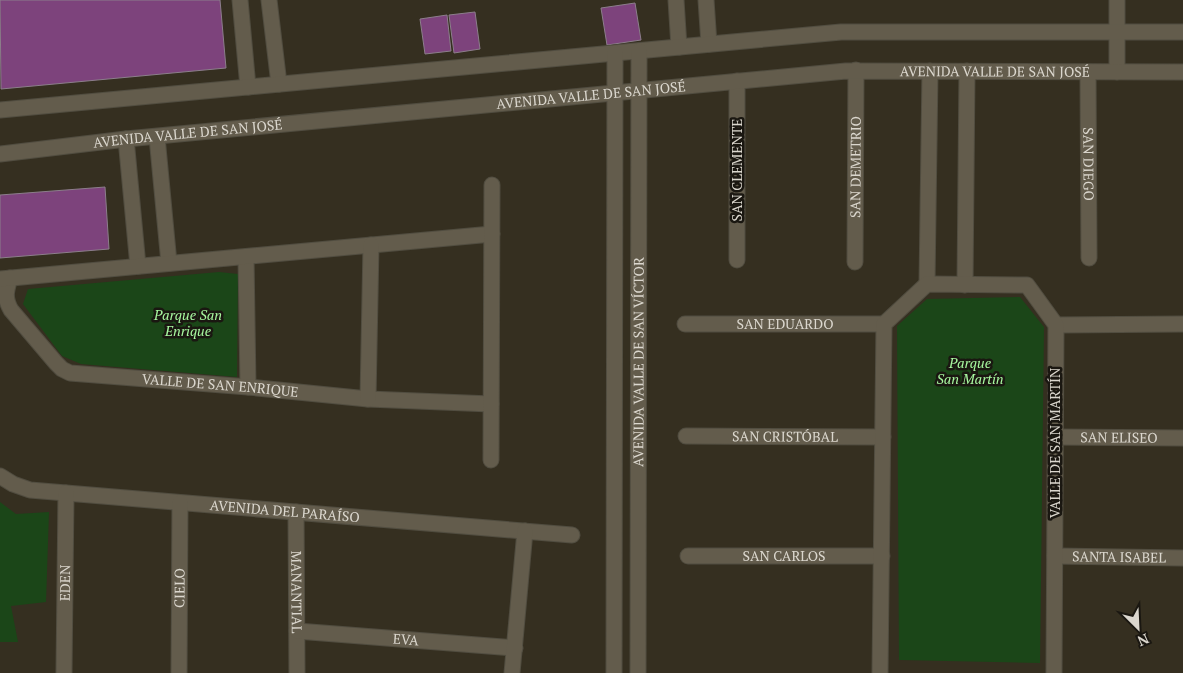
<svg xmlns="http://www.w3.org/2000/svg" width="1183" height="673" font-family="'PT Serif',serif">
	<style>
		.green { fill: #1b4618 }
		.building { fill: #7d437c; stroke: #8c7e8b }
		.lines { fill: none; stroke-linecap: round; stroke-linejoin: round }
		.minor-casing { stroke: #514d40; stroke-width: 17 }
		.tertiary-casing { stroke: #514d40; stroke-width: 17 }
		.minor { stroke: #635c4c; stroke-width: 15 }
		.tertiary { stroke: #635c4c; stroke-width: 15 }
		.labels { text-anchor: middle; stroke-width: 5; stroke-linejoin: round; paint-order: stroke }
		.street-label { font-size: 14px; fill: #dbd7ce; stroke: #1a1711 }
		.park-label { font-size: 14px; font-style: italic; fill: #a8f9a0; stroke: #1a1711 }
	</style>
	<rect width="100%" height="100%" fill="#352f20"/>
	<!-- green -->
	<g class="green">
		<polygon points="219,272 238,274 237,377 81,364 62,356 23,304 28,289"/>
		<polygon points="1020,297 1044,327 1040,663 899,660 897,326 927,299"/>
		<polygon points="0,502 16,514 49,512 46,602 11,606 18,642 0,642"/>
	</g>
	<!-- building -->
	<g class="building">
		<polygon points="0,0 220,0 226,68 1,89"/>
		<polygon points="635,3 641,40 607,45 601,8"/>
		<polygon points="475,12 480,49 454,53 449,15"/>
		<polygon points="447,15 451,51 425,54 420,19"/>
		<polygon points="105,187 109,249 0,258 0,195"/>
	</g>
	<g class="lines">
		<!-- minor casing -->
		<g class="minor-casing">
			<g id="minor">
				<polyline points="240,0 248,87"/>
				<polyline points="269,0 279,84"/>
				<polyline points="676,0 679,47"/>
				<polyline points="706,0 709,44"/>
				<path id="s1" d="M1088,72L1089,258"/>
				<polyline points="1117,72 1117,0"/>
				<polyline points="157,137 169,263"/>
				<polyline points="126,139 138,266"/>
				<polyline points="246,257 248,387"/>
				<polyline points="737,260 737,81"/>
				<path id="s2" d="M855,262L856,70"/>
				<path id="s3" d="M10,278C6,291 4,298 11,310L56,363L62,369L70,373L248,387L368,399L491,404"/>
				<polyline points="0,279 492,234"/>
				<polyline points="927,284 930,71"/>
				<polyline points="965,285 967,71"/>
				<path id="s4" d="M685,324H884"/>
				<polyline points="1056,325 1183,324"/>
				<polyline points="368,399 371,245"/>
				<path id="s5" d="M686,436L883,437"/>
				<path id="s6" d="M1055,437L1183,438"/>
				<polyline points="491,460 492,185"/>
				<path id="s7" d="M0,476L13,484L30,490L572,535"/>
				<path id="s8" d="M296,512L297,673"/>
				<path id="s9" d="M688,556H882"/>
				<path id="s10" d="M1055,556L1183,558"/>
				<path id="s11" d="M297,631L515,648"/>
				<path id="s12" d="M64,673L66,493"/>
				<path id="s13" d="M179,673L180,503"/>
				<polyline points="512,673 525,531"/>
				<polyline points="880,673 884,324 927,284 1027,285 1056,325 1054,673"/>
			</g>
		</g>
		<!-- tertiary casing -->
		<g class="tertiary-casing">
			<g id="tertiary">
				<polyline points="0,110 841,32 1183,32"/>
				<path id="s14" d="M0,154L126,139L846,71L1183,72"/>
				<polyline points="614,673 615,53"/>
				<path id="s15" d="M638,673L639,51"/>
			</g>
		</g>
		<!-- minor -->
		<use href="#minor" class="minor"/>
		<!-- tertiary -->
		<use href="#tertiary" class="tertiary"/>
	</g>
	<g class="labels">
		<!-- street labels -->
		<g class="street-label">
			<text dy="5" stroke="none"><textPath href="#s14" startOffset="999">AVENIDA VALLE DE SAN JOSÉ</textPath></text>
			<text dy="5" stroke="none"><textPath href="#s14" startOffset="594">AVENIDA VALLE DE SAN JOSÉ</textPath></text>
			<text dy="5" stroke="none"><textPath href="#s14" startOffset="189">AVENIDA VALLE DE SAN JOSÉ</textPath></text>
			<text dy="5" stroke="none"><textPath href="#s1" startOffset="92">SAN DIEGO</textPath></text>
			<text dy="5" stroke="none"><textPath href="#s2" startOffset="95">SAN DEMETRIO</textPath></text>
			<text transform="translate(737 170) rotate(-90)" y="5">SAN CLEMENTE</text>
			<text dy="5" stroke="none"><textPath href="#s4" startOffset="100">SAN EDUARDO</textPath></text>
			<text dy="5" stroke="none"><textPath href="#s15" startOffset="311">AVENIDA VALLE DE SAN VÍCTOR</textPath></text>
			<text dy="5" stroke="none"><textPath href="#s3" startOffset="271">VALLE DE SAN ENRIQUE</textPath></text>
			<text dy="5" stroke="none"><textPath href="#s5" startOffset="99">SAN CRISTÓBAL</textPath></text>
			<text dy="5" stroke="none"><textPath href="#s6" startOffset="64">SAN ELISEO</textPath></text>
			<text transform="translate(1055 443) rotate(-90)" y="5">VALLE DE SAN MARTÍN</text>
			<text dy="5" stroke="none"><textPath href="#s7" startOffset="289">AVENIDA DEL PARAÍSO</textPath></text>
			<text dy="5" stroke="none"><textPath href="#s9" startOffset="96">SAN CARLOS</textPath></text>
			<text dy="5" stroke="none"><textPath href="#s10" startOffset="64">SANTA ISABEL</textPath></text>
			<text dy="5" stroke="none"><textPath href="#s12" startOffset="90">EDEN</textPath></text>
			<text dy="5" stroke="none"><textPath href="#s13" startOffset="85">CIELO</textPath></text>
			<text dy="5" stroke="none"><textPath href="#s8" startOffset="80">MANANTIAL</textPath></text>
			<text dy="5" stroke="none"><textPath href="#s11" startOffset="109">EVA</textPath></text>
		</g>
		<!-- park labels -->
		<g class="park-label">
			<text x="188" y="320">Parque San<tspan x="188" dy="16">Enrique</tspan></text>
			<text x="970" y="368">Parque<tspan x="970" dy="16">San Martín</tspan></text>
		</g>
	</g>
	<!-- north arrow -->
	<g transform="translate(1138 628) rotate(156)" stroke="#1a1711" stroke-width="4" paint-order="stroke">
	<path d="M0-4L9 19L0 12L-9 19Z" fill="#dbd7ce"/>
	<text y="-8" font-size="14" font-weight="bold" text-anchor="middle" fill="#dbd7ce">N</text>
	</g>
</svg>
